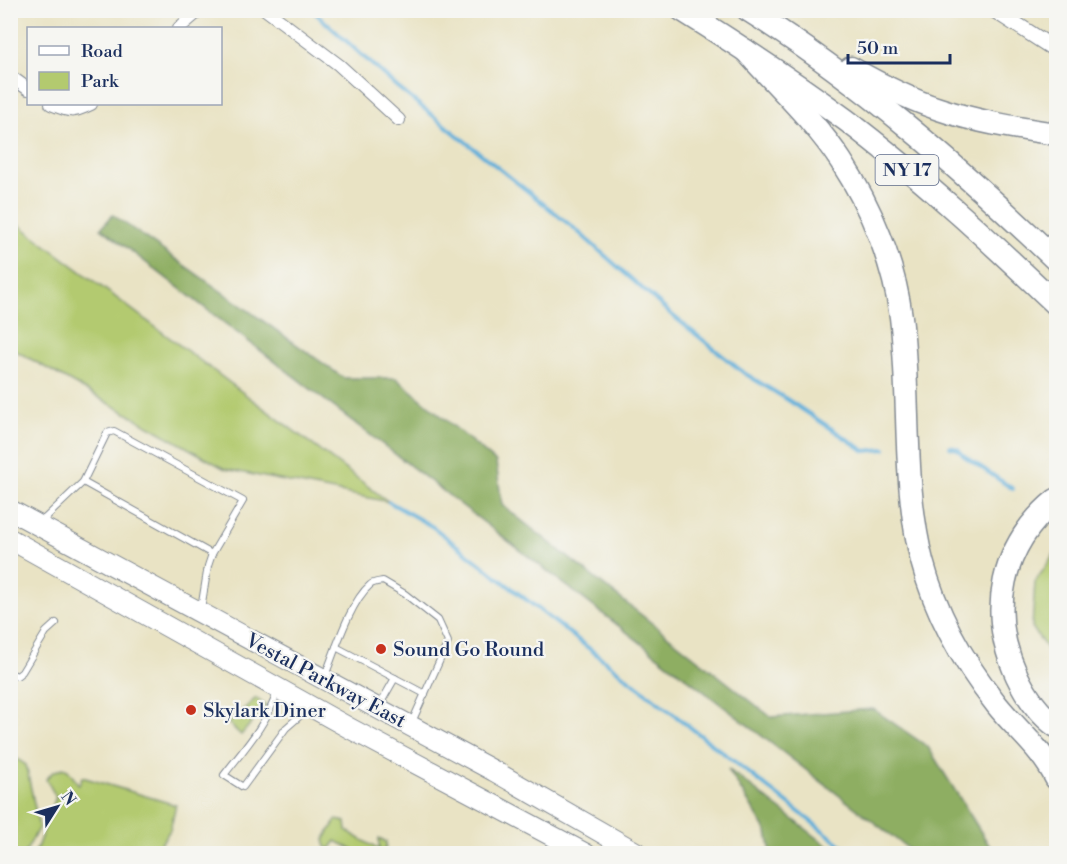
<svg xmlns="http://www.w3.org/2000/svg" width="1067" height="864" font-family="'Libre Bodoni',serif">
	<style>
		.green { fill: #b3ca6f; stroke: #677c66; stroke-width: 1.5 }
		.forest { fill: #8eae62; stroke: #546e60; stroke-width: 1.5 }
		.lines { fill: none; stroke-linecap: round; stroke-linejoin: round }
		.stream { stroke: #5faed9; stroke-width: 4 }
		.service-casing { stroke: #828991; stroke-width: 8 }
		.minor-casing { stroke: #828991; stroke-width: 14 }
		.tertiary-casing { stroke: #828991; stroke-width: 17 }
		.primary-casing { stroke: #828991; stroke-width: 22 }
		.motorway-casing { stroke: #828991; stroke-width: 25 }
		.service { stroke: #fff; stroke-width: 6 }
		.minor { stroke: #fff; stroke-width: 12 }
		.tertiary { stroke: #fff; stroke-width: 15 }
		.primary { stroke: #fff; stroke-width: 20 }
		.motorway { stroke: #fff; stroke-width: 22 }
		.poi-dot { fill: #c8321e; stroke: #f6f6f2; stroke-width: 2 }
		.labels { text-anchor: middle; stroke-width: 4.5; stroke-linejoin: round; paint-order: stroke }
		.shield { fill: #f6f6f2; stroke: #5d6b8a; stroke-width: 1.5 }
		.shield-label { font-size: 18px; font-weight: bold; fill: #1b2f5e }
		.poi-label { font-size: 20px; fill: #1b2f5e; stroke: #f6f6f2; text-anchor: start }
		.street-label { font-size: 20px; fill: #1b2f5e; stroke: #f6f6f2 }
	</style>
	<rect width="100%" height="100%" fill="#f6f6f2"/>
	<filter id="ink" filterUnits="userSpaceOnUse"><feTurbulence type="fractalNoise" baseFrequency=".0167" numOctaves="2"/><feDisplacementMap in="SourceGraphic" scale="12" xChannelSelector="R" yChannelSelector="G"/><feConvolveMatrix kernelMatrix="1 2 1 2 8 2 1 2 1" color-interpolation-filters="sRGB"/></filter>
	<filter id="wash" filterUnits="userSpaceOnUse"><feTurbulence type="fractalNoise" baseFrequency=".008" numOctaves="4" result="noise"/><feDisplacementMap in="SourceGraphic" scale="24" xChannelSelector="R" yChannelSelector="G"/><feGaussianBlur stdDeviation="1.35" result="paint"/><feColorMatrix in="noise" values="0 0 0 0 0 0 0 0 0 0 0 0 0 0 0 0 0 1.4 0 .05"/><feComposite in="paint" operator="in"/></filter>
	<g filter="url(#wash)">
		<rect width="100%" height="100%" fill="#e9e3c4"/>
		<!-- green -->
		<g class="green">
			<polygon points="11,219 389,502 225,469 11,348"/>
			<polygon points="1055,553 1056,553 1056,663 1032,627 1035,582"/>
			<polygon points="256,698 266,706 241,735 228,723"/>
			<polygon points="11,755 26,765 39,827 25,853 11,853"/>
			<polygon points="63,768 68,770 79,785 82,777 176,805 170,830 155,853 35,853 56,797 46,779 53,772"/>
			<polygon points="336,820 346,822 347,831 379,850 379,838 386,842 385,853 359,853 336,841 330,849 326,847 324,840"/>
		</g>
		<!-- forest -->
		<g class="forest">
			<polygon points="113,215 344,378 396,378 496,462 502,505 771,717 873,709 928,747 994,853 914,853 101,228"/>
			<polygon points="728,769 837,853 771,853 767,832"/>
		</g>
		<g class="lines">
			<!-- stream -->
			<g class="stream">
				<polyline points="312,10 397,87 575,229 672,315 744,373 788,400 865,451 885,449"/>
				<polyline points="950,447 958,449 963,455 1013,489"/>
				<polyline points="389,502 433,527 853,854"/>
			</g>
		</g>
	</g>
	<g filter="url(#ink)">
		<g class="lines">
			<!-- service casing -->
			<g class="service-casing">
				<g id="service">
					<polyline points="10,371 10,372"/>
					<polyline points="40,523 83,482 107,433 114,431 243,501 212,554 83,482"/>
					<polyline points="10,609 12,587"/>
					<polyline points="201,609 208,566 212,554"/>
					<polyline points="336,647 425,694"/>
					<polyline points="10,673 17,676 22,672 46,632 56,623"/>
					<path d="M325,676C335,651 350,602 370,585C373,582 378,582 383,581L405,594L438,620L448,642L412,722"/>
					<path d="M277,692C267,724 244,749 224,775L243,787L286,728L309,708"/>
					<polyline points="379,706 395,678"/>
				</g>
			</g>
			<!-- minor casing -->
			<g class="minor-casing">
				<g id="minor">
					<polyline points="266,10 339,65 399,120"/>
					<polyline points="179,28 200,10"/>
					<polyline points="10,76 28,89"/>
					<path d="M51,104C70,112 73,113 91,104"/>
				</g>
			</g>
			<!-- tertiary casing -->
			<g class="tertiary-casing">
				<polyline id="tertiary" points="994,10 1056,50"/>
			</g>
			<!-- primary casing -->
			<g class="primary-casing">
				<g id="primary">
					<polyline points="10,510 494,771 639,854"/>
					<polyline points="10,539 351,729 586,854"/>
				</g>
			</g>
			<!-- motorway casing -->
			<g class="motorway-casing">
				<g id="motorway">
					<path d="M682,10C738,45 793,81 846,120C920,176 989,240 1056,304"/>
					<path d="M748,10C861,81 961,169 1056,260"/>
					<path d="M746,51C778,87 815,121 841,161C871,207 894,263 901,317C911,398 902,482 922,561C936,614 963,662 997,705C1017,730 1042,749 1056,778"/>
					<path d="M851,68C879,84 908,99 939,109C977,122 1017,128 1056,134"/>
					<path d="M1056,500C1001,545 987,612 1017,676C1026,695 1039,714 1056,726"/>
				</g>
			</g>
			<!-- service -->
			<use href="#service" class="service"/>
			<!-- minor -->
			<use href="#minor" class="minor"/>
			<!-- tertiary -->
			<use href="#tertiary" class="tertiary"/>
			<!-- primary -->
			<use href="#primary" class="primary"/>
			<!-- motorway -->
			<use href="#motorway" class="motorway"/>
		</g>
	</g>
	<!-- markers -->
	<g class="poi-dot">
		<circle cx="381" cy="649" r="6"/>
		<circle cx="191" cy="710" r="6"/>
	</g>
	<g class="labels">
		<!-- shield labels -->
		<rect class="shield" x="875.5" y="155" width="63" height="30" rx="4.5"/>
		<g class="shield-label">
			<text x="907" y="176">NY 17</text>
		</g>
		<!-- poi labels -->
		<g class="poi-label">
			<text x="393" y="656">Sound Go Round</text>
			<text x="203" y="717">Skylark Diner</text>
		</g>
		<!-- street labels -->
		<g class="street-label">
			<text transform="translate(326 680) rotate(28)" y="7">Vestal Parkway East</text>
		</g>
	</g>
	<!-- margin -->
	<rect width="1067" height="864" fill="none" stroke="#f6f6f2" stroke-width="36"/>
	<!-- legend -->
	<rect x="27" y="27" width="195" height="78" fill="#f6f6f2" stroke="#9ea6b7" stroke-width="1.5"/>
	<rect x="39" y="46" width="30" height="9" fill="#ffffff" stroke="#9ea6b7" stroke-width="1.5"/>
	<text x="81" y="57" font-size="18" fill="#1b2f5e">Road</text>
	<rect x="39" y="72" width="30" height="18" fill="#b3ca6f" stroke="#9ea6b7" stroke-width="1.5"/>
	<text x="81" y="87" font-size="18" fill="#1b2f5e">Park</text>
	<!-- north arrow -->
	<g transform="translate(57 807) rotate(53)" stroke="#f6f6f2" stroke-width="4.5" paint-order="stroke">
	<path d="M0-4.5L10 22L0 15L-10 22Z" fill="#1b2f5e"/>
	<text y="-9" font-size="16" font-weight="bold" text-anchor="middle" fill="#1b2f5e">N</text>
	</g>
	<!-- scale -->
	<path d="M848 54v9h102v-9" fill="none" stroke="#1b2f5e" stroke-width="3"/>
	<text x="857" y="54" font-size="18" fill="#1b2f5e" stroke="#f6f6f2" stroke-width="4.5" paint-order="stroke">50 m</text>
</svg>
